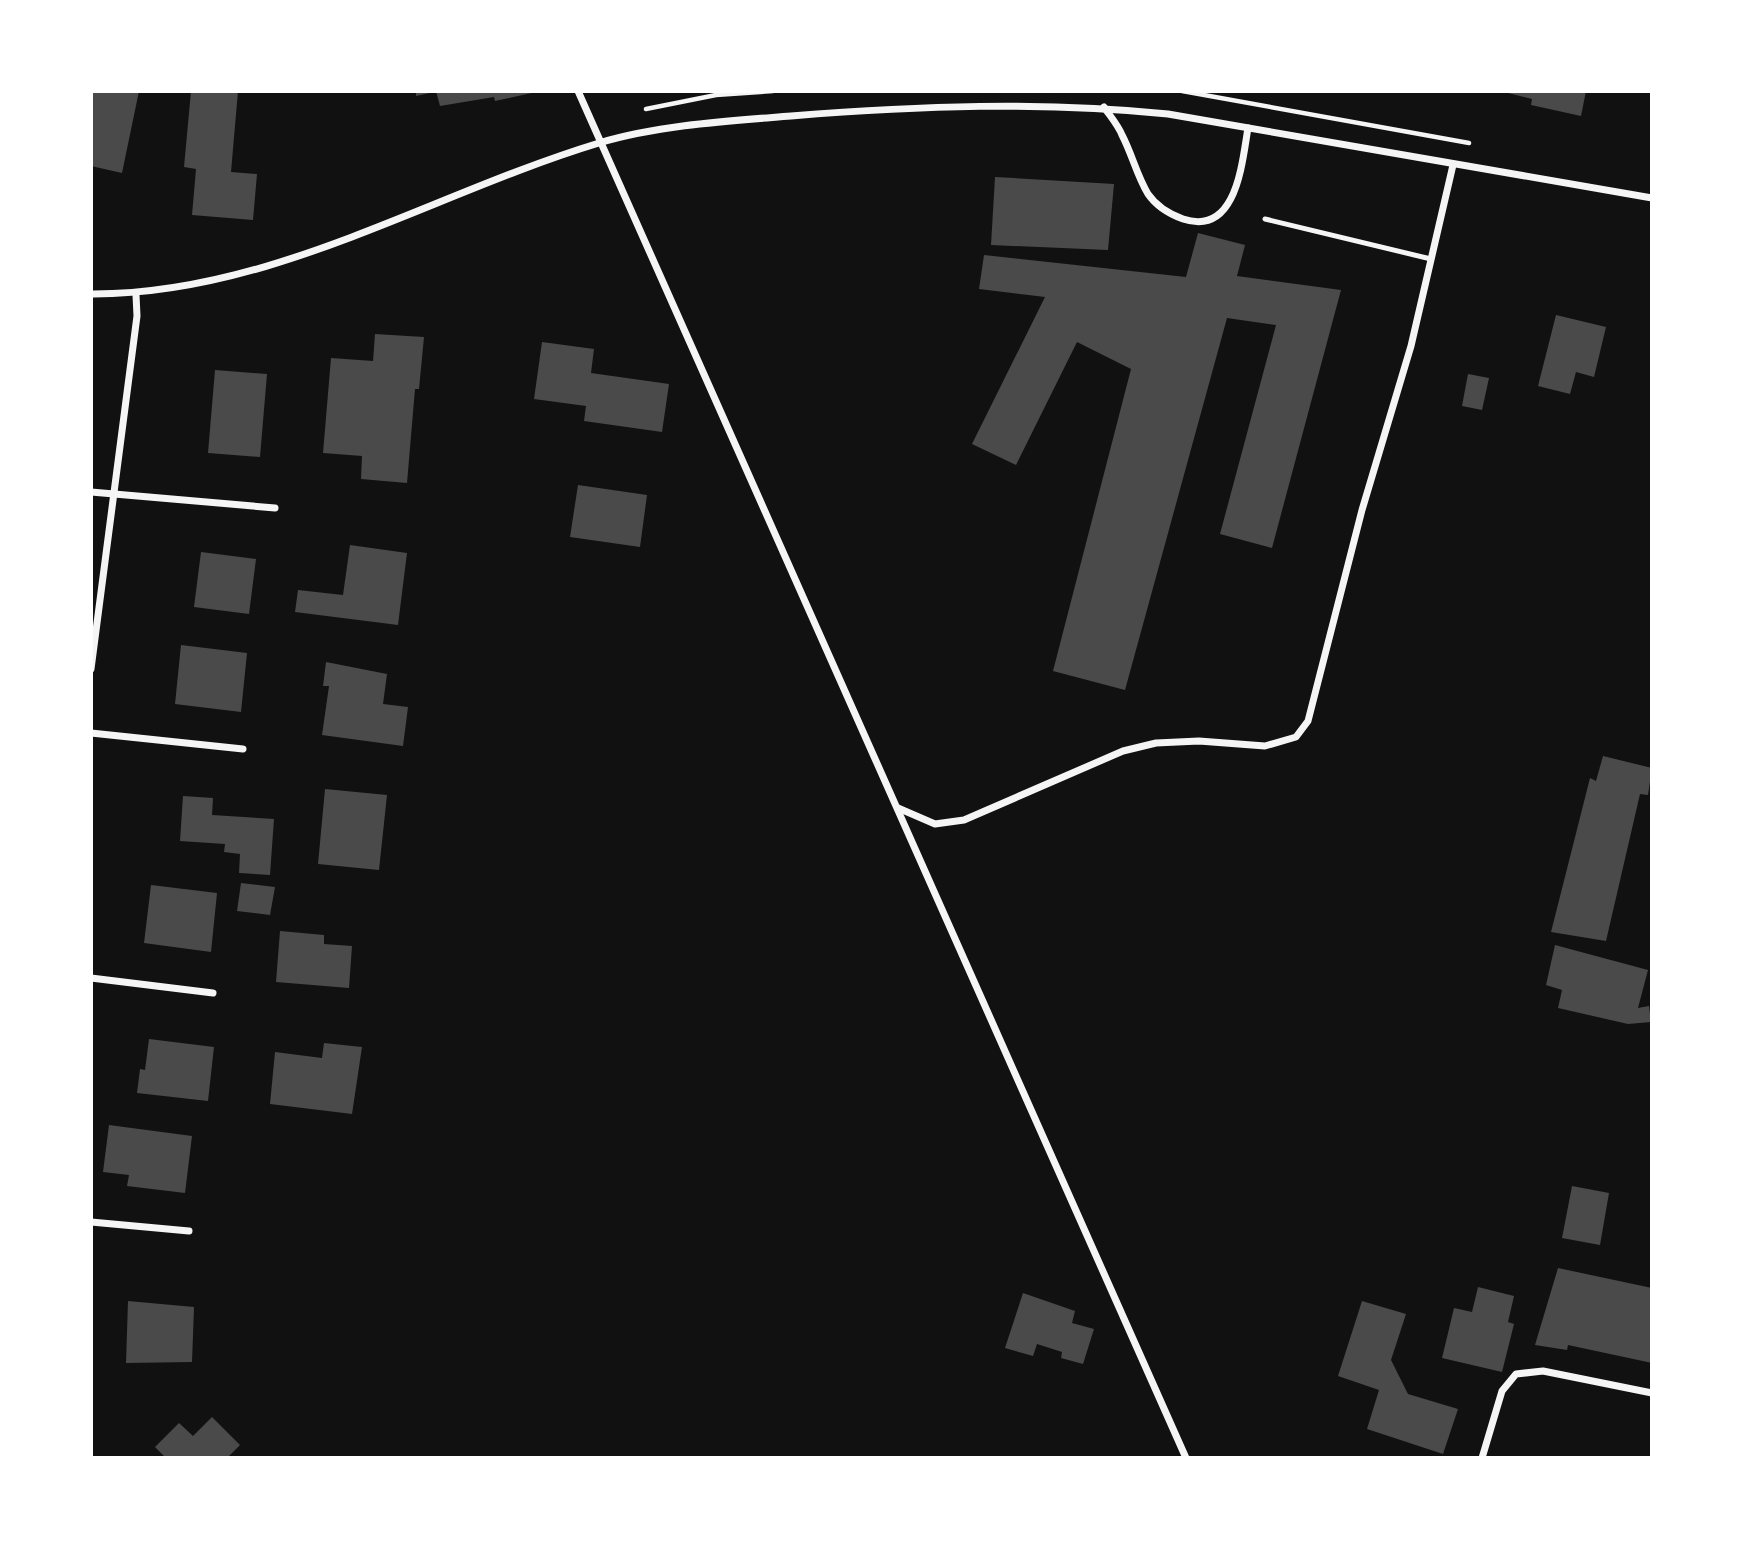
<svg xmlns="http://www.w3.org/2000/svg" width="1743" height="1549" font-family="Figtree,sans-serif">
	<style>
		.building { fill: #4a4a4a }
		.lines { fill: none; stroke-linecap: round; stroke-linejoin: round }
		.path { stroke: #f5f5f5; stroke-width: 4.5 }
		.service { stroke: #f5f5f5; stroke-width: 5 }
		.minor { stroke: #f5f5f5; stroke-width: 7 }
	</style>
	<rect width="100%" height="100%" fill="#111"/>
	<!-- building -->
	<g class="building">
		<polygon points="91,91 139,91 122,173 91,166"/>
		<polygon points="191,91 238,91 231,172 257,174 253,220 192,215 196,169 184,167"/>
		<polygon points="416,91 434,91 434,92 416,96"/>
		<polygon points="436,91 536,91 536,92 495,101 494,97 440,106"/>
		<polygon points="1500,91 1586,91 1581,116 1531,105 1532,99"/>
		<polygon points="995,177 1114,184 1108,250 991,245"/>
		<polygon points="1198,233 1245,245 1237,276 1341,290 1272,548 1220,534 1276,325 1227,318 1125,690 1053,671 1131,369 1077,342 1016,465 972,444 1045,297 979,289 984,255 1186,277"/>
		<polygon points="1556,315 1606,327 1594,377 1576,372 1570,394 1538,386"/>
		<polygon points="375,334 424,337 419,389 415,389 407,483 361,479 362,456 323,453 331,358 373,361"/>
		<polygon points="542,342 594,349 591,373 669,384 662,432 584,421 586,406 534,399"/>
		<polygon points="215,370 267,374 260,457 208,453"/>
		<polygon points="1468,374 1489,378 1482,410 1462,406"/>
		<polygon points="578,485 647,495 640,547 570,537"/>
		<polygon points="350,545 407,553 398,625 295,612 298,590 343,595"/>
		<polygon points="201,552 256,559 249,614 194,607"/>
		<polygon points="181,645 247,653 241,712 175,704"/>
		<polygon points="326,662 387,674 383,704 408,707 403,746 322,735 329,686 323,686"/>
		<polygon points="1603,756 1652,768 1648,795 1640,794 1606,941 1551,932 1590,778 1596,781"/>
		<polygon points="325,789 387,795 379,870 318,864"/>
		<polygon points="183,796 213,798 212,815 274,819 270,875 239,873 240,854 224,852 225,844 180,841"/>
		<polygon points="241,883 275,887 270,915 237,911"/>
		<polygon points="151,885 217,893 211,952 144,943"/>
		<polygon points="280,931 324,935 324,944 352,946 349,988 276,982"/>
		<polygon points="1555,945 1648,970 1638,1008 1649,1006 1651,1022 1628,1024 1558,1008 1562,990 1546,985"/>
		<polygon points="149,1039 214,1047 208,1101 137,1093 140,1069 145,1070"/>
		<polygon points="324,1043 362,1047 352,1114 270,1104 275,1052 322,1058"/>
		<polygon points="109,1125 192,1136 185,1193 127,1186 129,1175 103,1172"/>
		<polygon points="1572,1186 1609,1193 1600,1245 1562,1238"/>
		<polygon points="1558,1268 1652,1288 1652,1363 1568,1345 1567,1350 1535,1345"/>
		<polygon points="1478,1287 1514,1296 1508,1322 1514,1324 1502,1372 1442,1358 1454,1308 1472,1312"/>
		<polygon points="1023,1293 1075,1311 1072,1323 1094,1329 1083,1364 1061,1358 1062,1352 1037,1344 1033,1356 1005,1348"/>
		<polygon points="128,1301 194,1307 192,1362 126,1363"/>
		<polygon points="1362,1301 1406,1314 1391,1360 1408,1394 1458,1409 1443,1454 1367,1429 1379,1390 1338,1376"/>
		<polygon points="212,1417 240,1445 227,1458 166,1458 155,1447 179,1423 193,1436"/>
	</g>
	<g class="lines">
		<!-- path -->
		<g class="path">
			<polyline points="1182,91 1469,143"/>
			<polyline points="646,109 716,95 773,91"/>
		</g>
		<!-- service -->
		<polyline class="service" points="1265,219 1431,259"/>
		<!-- minor -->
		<g class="minor">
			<polyline points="578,91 1186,1458"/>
			<path d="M1104,107C1110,116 1118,125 1122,135C1132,154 1137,176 1148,194C1157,207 1169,214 1183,219C1237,237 1242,162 1248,128"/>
			<path d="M91,294C270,295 431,194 599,143C659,125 729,121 791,116C917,106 1042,101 1168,114L1652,198"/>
			<polyline points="91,492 275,508"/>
			<polyline points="91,669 137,316 136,295"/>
			<polyline points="91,733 243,749"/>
			<polyline points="898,808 935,824 964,820 1123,751 1156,743 1199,741 1265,746 1296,737 1308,721 1362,510 1411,346 1453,165"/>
			<polyline points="91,978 213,993"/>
			<polyline points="91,1222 189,1231"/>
			<polyline points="1482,1458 1502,1391 1516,1374 1543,1371 1652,1393"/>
		</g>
	</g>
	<!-- border -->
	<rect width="1743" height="1549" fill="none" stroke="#ffffff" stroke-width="186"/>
</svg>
